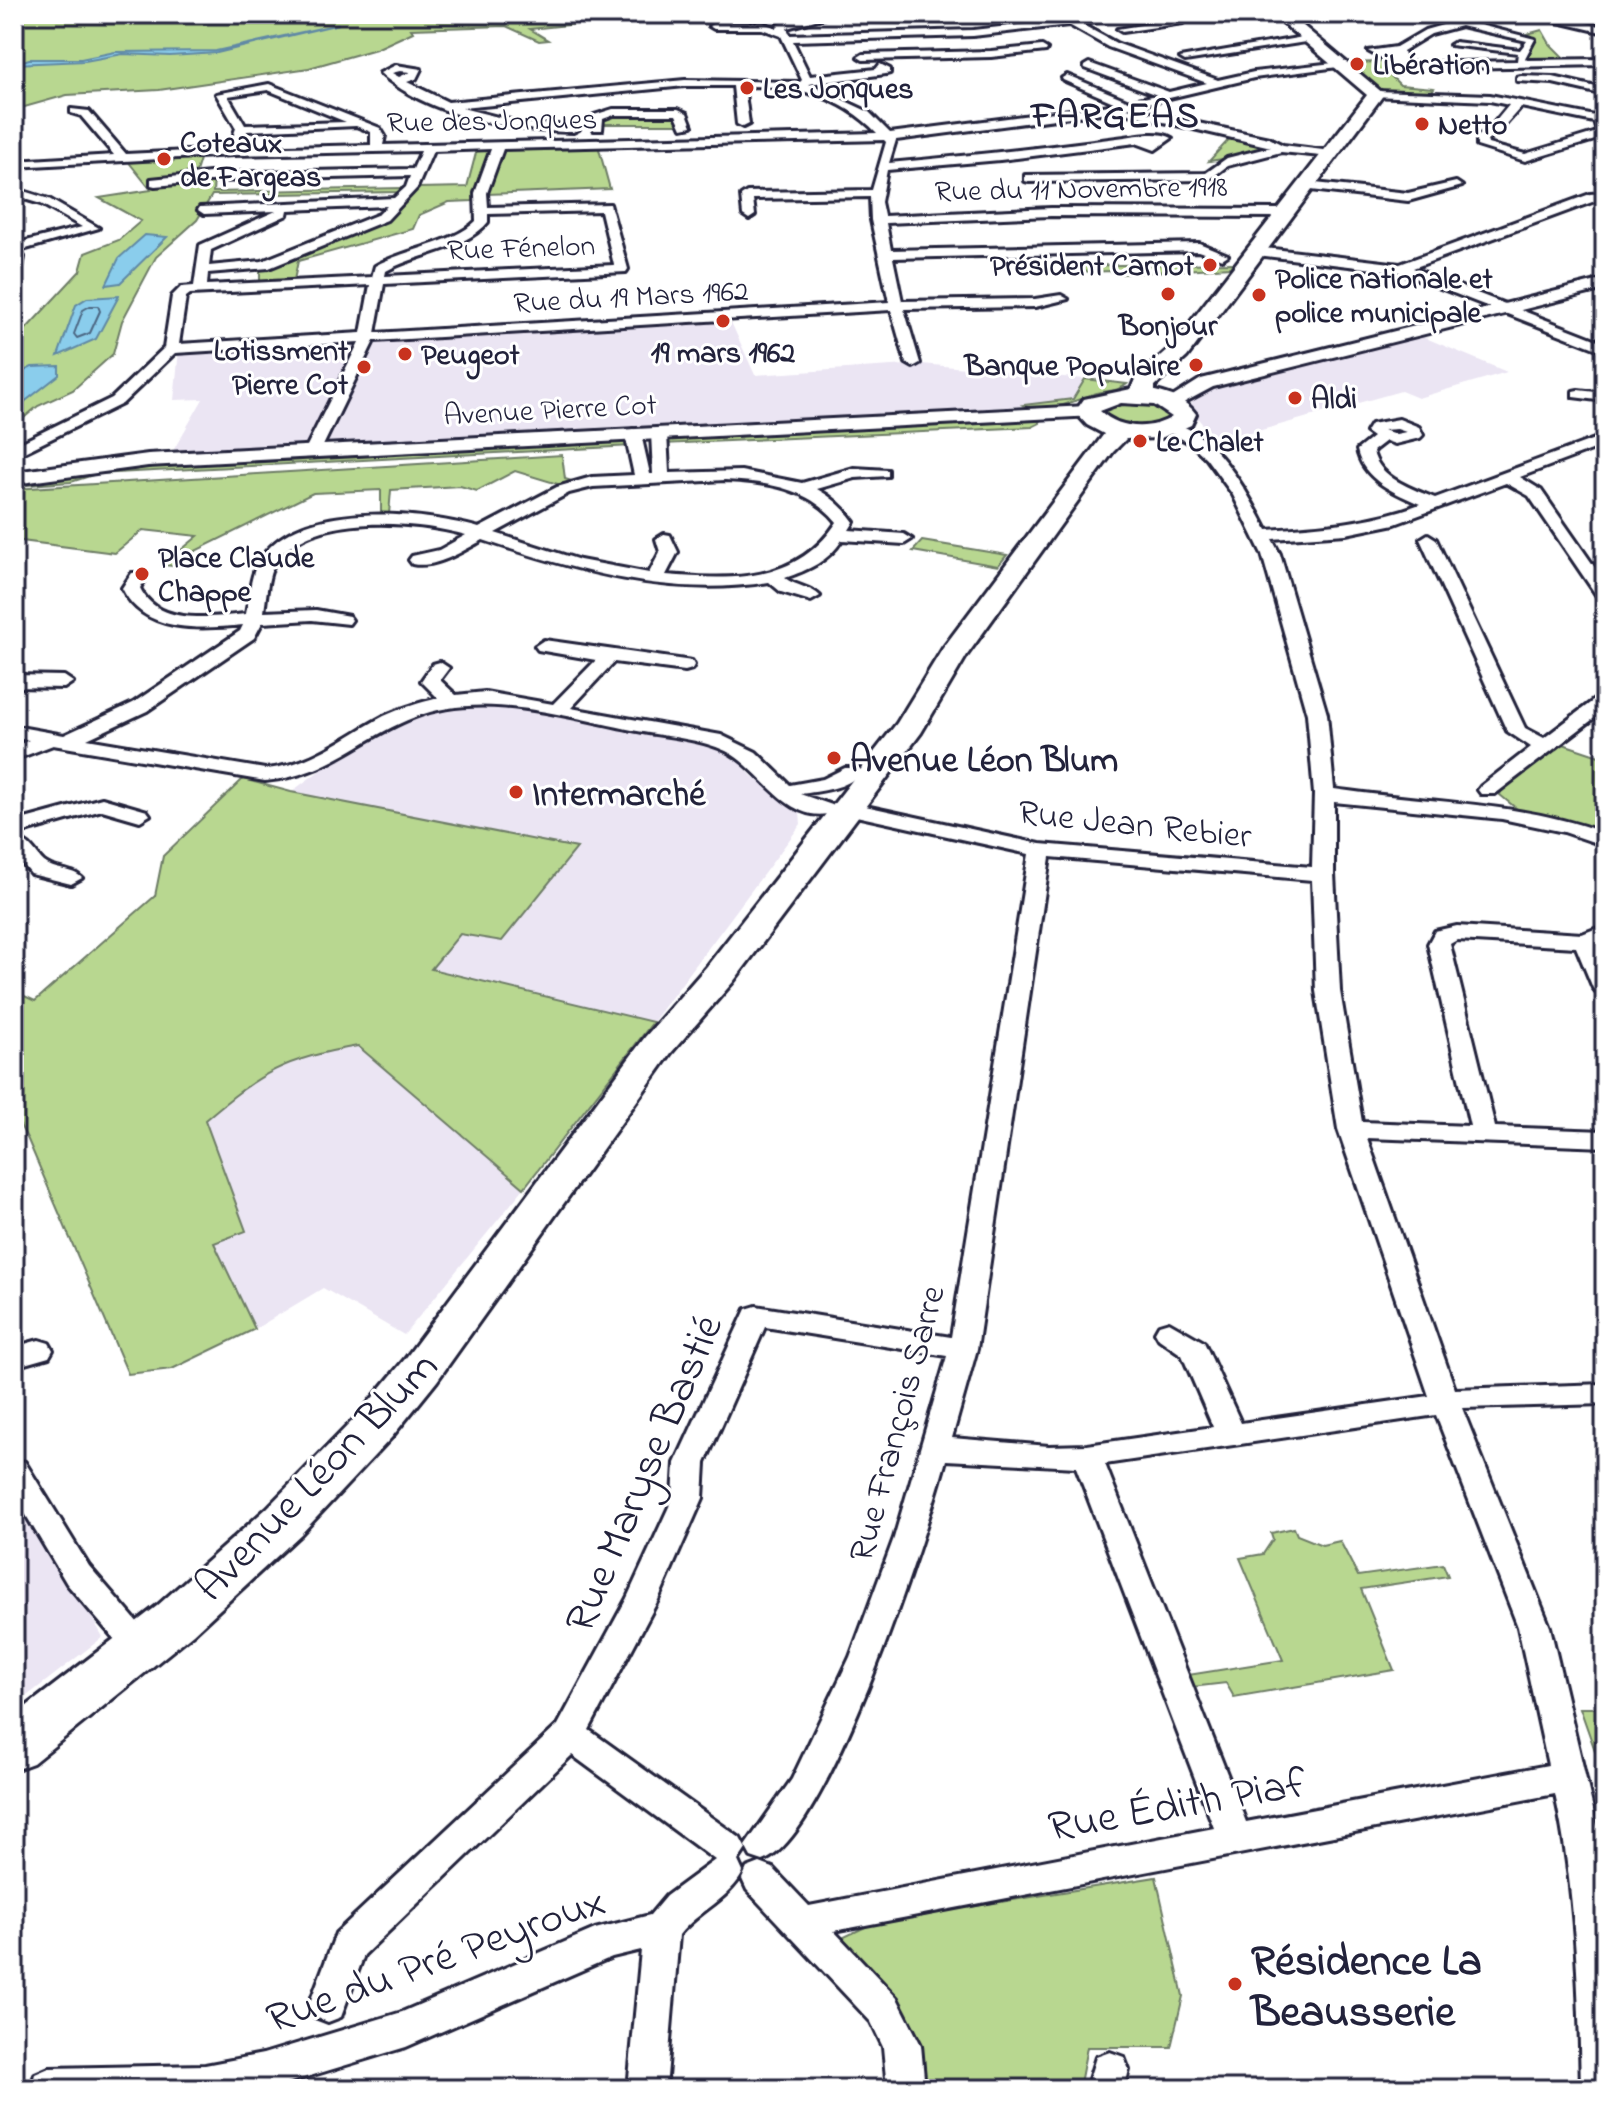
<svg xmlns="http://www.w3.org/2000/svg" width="1619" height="2103" font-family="'Indie Flower',sans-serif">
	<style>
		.built { fill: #ebe5f3 }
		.green { fill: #b8d790; stroke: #6d7c66; stroke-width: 2 }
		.water { fill: #8acdec; stroke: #6089a5; stroke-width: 2 }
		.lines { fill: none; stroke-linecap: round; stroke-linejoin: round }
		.shore { stroke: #4c6682; stroke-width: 2 }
		.minor-casing { stroke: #22223b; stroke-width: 6 }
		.tertiary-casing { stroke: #22223b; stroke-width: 6 }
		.primary-casing { stroke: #22223b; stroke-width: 6 }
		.minor { fill: #fff; fill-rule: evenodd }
		.tertiary { fill: #fff; fill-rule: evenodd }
		.primary { fill: #fff; fill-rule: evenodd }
		.poi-dot { fill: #c8321e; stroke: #fff; stroke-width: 3 }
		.labels { text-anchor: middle; stroke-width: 6; stroke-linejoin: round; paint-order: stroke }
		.far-poi-label { font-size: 30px; font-weight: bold; fill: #22223b; stroke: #fff; text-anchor: start }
		.far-street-label { font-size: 30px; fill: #22223b; stroke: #fff }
		.far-district-label { font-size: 36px; font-weight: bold; letter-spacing: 2px; fill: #22223b; stroke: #fff }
		.poi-label { font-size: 36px; font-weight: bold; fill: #22223b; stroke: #fff; text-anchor: start }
		.street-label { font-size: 36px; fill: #22223b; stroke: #fff }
		.near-street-label { font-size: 44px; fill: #22223b; stroke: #fff }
		.near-poi-label { font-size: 44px; font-weight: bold; fill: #22223b; stroke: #fff; text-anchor: start }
	</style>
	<rect width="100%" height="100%" fill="#fff"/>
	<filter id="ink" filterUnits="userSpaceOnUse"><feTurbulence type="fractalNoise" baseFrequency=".0125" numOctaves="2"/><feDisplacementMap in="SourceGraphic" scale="16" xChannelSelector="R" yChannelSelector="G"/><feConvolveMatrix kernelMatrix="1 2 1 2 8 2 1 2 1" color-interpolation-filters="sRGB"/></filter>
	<g filter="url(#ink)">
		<!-- built -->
		<g class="built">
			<polygon points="730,320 755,375 922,364 1085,379 1073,399 1010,407 658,426 599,433 170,456 203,399 174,400 179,350"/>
			<polygon points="1416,334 1507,372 1418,398 1401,391 1251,433 1214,438 1190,409 1193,398 1211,385"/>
			<polygon points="489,703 706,745 735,757 752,776 800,813 801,824 653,1022 431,969 460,934 502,941 576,848 291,792 330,763 394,725 445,705"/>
			<polygon points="358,1046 524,1188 404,1335 323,1288 255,1329 214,1243 245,1231 205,1120 261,1075 304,1056"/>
			<polygon points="14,1479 103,1637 14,1706"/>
		</g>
		<!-- green -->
		<g class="green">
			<polygon points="14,14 104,16 673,14 530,29 548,40 539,41 506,26 411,29 413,32 376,49 309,68 159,90 67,95 14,110"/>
			<polygon points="1542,30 1550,44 1568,62 1523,60 1534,41 1523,35"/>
			<polygon points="1383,62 1398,76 1391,76 1400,85 1434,88 1431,92 1382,90 1345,63"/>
			<polygon points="610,114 678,114 680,124 602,124 602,117"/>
			<polygon points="1233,135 1267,143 1258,154 1209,161"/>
			<polygon points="608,145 599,149 610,189 488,194 499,150"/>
			<polygon points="477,149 489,149 473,201 449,202 419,215 413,229 298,261 294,280 260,282 260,268 368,226 417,188 467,187"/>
			<polygon points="201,156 195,175 214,179 213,192 401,188 399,192 212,195 197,220 156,257 122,321 113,354 73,390 38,406 14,426 14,342 80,271 85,253 119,240 141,221 99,198 151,190 127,160"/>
			<polygon points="1233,263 1230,267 1121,274 1119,271 1070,272 1067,266"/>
			<path d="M1085,379L1127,384C1117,393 1103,390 1091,395C1070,402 1045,416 1023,405L1073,399Z"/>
			<path d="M1155,401L1175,418C1151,434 1121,426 1098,414L1099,407L1108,402Z"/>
			<polygon points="1038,417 1040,423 1032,427 663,444 665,438"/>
			<polygon points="626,441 631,446 96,474 71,482 14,486 14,481 110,467"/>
			<polygon points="562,455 565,479 572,481 561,485 515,471 477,491 460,486 391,490 389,514 381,515 381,490 313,493 183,557 173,566 163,565 198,536 143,530 115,553 14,540 14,489"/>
			<polygon points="922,541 1007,555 998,566 913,551"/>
			<polygon points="1560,743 1605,758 1605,834 1517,809 1500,795 1503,783"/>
			<path d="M243,779L291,792L577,848L502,941L460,934L431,969L653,1022L524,1188L358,1046C285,1058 260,1073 205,1120L246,1231L214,1243L255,1329L172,1369L128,1374L28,1140L14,1114V991L35,1001L155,896L163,856Z"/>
			<polygon points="1294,1528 1297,1535 1322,1545 1340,1541 1358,1576 1443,1564 1448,1576 1361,1589 1394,1670 1234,1697 1226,1683 1192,1687 1188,1675 1283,1660 1240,1558 1263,1554 1273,1539 1271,1533"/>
			<polygon points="1580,1708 1605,1708 1605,1779"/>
			<polygon points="1156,1877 1183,1996 1171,2047 1087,2047 1079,2089 922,2089 899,2004 842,1938 876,1922"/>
		</g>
		<!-- water -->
		<g class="water">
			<polygon points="339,24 217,53 170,56 123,54 85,61 14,64 29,59 81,59 115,52 216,51"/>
			<polygon points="145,235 167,237 120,283 106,285 119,258"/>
			<polygon points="119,296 96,339 58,356 76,305 87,298"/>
			<polygon points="59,366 59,375 14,410 14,376 32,367"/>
		</g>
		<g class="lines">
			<!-- shore -->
			<polygon class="shore" points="90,306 98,306 100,311 90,333 77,338 74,334 83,310"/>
			<!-- minor casing -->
			<g class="minor-casing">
				<g id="minor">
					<path d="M819,14H836L787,28L790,35L973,30L1115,14H1145L1081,24L1116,43L1218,80L1254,72L1342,62L1343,64L1338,67L1254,78L1127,108L1269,138L1283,145L1331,151L1337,154L1331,157L1281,152L1227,166L1209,180L1029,182L1025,181V175L1206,173L1227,158L1271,147L1116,111L896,140L889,163C966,156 1041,148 1117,138C1133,136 1159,130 1172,138L1155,150L1136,143L1000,160L887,170L881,202L884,216L1051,208L1286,209L1292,213L1286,217L1051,216L886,223L891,250L1199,243L1228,255L1222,259L1198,251L893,258L902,301L1035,299L1061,295L1068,299L1035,307L904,309L920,363L913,367L906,363L891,310L374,341L320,452L312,457L304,452L359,342L175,353L122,404L14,457V446L112,398L164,348L172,296L181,287L194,286L200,245L276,211L204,214L198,210L200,207L394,198L406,187L410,176L210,181L155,186L151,185V179L210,173L413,169L421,151L234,155L14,167V161L114,155L81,116L71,113V109L89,111L126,154L229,149L236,128L216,94L269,84L380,128L385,136L383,145L877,133C839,94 796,86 744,86L749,124L743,127L737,124L733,86H685L462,108L522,123L573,126L579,129L573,132C510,131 428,116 380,73L396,65L421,69L416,79L407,82L448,102L685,80L800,82L802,80L781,36L762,29H714L709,26L714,23H763L777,28L778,24ZM1069,25L1108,47L1207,83L1169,92L1089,63L1084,66L1085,68L1157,95L1129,101L1067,75L1062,78L1063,80L1118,104L890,133L869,112L809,84L886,74L890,73V69L880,64L876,69L810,76L793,41L973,36ZM400,71L410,72L399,77L392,73ZM268,90L346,122L245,125L228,96ZM356,126L371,132V145L241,148L247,131ZM884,140L886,142L872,190L747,192L741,196L743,215L749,219L755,215L753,199L870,197L871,220L889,302L375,333L384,284L626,272L628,269L610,204L488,207L487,193L503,149ZM491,149L475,193L476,221C453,244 405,249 375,266L372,277L207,285L208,273L269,268L387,220L417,188L433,151ZM387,206L379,214L262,261L209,266L211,250L287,215L288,210ZM601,211L614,265L385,276L386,271C418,253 465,250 488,222V214ZM370,285L361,333L179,344L186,297L190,294Z"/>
					<polygon points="1152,14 1165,14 1183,23 1122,32 1117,29 1166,21"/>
					<polygon points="1368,14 1379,14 1382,17 1377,20"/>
					<path d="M1482,14H1498L1472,23L1535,39L1525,58L1527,60L1605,59V65L1402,69L1368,51L1396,47L1425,30ZM1461,26L1465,27L1527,41L1520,50L1455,42L1450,45L1518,53L1517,61L1406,63L1403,51L1431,34Z"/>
					<polygon points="1524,14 1543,14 1605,27 1605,33"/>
					<polygon points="1309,36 1312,41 1185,61 1180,58"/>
					<polygon points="1042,46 1047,49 1046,51 991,57 863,60 858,57 863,54 991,51"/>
					<polygon points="1521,76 1553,77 1605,89 1605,95 1553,83 1517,81 1517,77"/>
					<path d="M1376,91L1490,95L1605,118V137L1525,161L1477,146V137L1490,128L1509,105L1490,101L1372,96V92ZM1521,107L1594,122L1597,132L1525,154L1488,144L1487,140L1498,133Z"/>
					<polygon points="613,109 678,109 687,113 692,126 682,128 676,115 614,115 603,119 602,130 594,130 594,115"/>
					<polygon points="1306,182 1408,193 1456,182 1462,186 1408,201 1302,189 1302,183"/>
					<polygon points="14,188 49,199 99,228 19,251 24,257 21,273 14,277 14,244 82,227 41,204 14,196"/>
					<polygon points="1605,193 1605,201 1595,201 1413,268 1605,343 1605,352 1399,272 1256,255 1250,251 1256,247 1400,264 1590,194"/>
					<polygon points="1578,390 1605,393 1605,401 1573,397 1573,391"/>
					<path d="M1399,419L1419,427L1423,435L1420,438L1395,444L1386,441L1373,451C1378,478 1413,489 1435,498L1605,435V445L1520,477L1541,490L1605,582V600L1599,599L1529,496L1506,483L1395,524L1346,534L1272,539L1280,554L1327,714L1334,789C1425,803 1517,801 1605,833V846L1564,832L1502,819L1334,802V874L1340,991L1362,1122L1470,1126L1428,944L1435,931L1457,926L1582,934L1605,925V940L1597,944L1605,961V995L1597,993L1593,988L1576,947L1457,940L1450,944L1495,1127L1605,1131V1147L1367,1138L1455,1389L1605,1384V1404L1462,1408L1550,1627L1601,1843L1605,1876V2089H1581C1579,1989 1576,1892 1555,1794L834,1931L897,1998L921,2045L925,2089H887L883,2047L871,2022L747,1890L742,1879L747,1868L760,1863L773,1868L809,1906L1214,1828L1076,1467L946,1460C926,1533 829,1837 763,1861L751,1857L745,1846L792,1779L850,1657L894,1538L947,1356L765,1327L705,1463L703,1498L658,1600L589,1730L740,1838L746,1849L738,1861L743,1872C731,1898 697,1912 679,1935L666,2089H628L641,1950L612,1957L406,2047L267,2089H31L35,2074L49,2068L205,2065L263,2054L402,2012L595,1929L650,1915L666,1896L715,1860L572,1755L364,1955L341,2017L328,2022L315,2017L309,2005L336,1933L558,1725L627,1598L673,1498L675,1463L746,1309L756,1306L951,1337L1029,854L847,814L837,808L847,802L1040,844L1312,867L1314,794L1307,714L1262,554L1233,495L1206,458L1190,443L1160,428L1163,425C1207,416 1251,498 1267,530C1320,526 1370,523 1420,504C1395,493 1363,480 1357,450L1373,437L1366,432L1371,424ZM1397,429L1406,432L1396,434L1383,430ZM1050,857L1312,880L1316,991L1338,1129L1429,1396L1241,1423L1204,1342L1169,1322L1159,1325L1155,1332L1159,1339L1182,1355L1213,1427L1087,1445L1049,1446L952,1438L977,1349ZM1436,1415L1518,1627L1548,1765L1246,1822L1105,1464Z"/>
					<path d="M659,428L667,433L669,473L741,471L802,483L854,468L888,470V476L855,478L817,489C832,497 844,508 854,522L849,530L904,534L912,539L904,544L842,540C829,561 808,570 785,578C795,586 812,587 820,596L811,601L781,592L769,582C669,598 577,571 483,540C462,551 436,569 412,564L409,560L412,556L439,550L466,535C416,521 316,512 278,558C267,572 267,595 264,612L316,610L349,616L352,620L349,624L312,620L262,623L254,638L147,711L87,739L265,769C312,765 344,737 384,716C401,708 419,703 438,698L421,681L433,664L440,662L449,668L440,680L456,695L485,692L553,704L596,660L538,650L535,646L544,640L692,661L694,665L692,669L685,671L614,662L571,708L721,735L756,752L790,785L823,779L845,768H859L862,772C847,789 821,791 800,794L832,805L835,809L832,813C787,825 761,768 726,751C701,739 670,737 643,732C572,719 485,689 415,717C358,739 331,775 265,781L53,745L14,760V747L29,740L14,738V726L64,735L133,703L240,631L243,625C200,629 144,634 122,588L132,573H144L147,577L140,588C158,626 211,617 246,614C250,594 250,571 263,555C304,500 422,512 479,528L557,487L592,477L634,475L625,434L628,431L633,429L641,434L650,474H653L651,433ZM725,480C767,482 809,488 837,522C796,584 732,580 666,575L678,552L670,535L664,534L656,539L660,552L649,573L580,560L495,533L569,493L593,487Z"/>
					<polygon points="1428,534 1436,539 1525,728 1544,738 1598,697 1605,695 1605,710 1495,794 1481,794 1478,790 1481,786 1531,747 1507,731 1420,539"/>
					<polygon points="14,675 64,676 73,682 64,688 14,687"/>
					<polygon points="102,798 147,811 150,815 140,821 102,810 14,835 14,822"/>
					<path d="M19,840C32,843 35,854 44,862C55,871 72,868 82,878L71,884L31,874L14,853V841Z"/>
					<polygon points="39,1340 49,1343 53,1350 49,1357 14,1367 14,1347"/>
					<polygon points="14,1459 25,1462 89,1566 151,1638 156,1647 151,1656 140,1660 129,1656 67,1584 14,1495"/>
					<polygon points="1110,2052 1124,2057 1129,2070 1124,2089 1086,2089 1096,2057"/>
				</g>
			</g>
			<!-- tertiary casing -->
			<g class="tertiary-casing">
				<g id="tertiary">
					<polygon points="1605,279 1605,289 1213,387 1172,409 1163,403 1201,379"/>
					<polygon points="1087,406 1094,408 1096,412 1094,416 148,466 14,484 14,472 148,454"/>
				</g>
			</g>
			<!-- primary casing -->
			<g class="primary-casing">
				<path id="primary" d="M1272,14H1289L1384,94L1187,357L1155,386V391C1172,395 1185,399 1196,414L1191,425L1161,438L1126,439L1113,452L967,655L921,733L733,982L671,1053L437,1381L391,1438L301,1534L193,1634L33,1763L14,1770V1716L157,1606L267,1508L359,1414L405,1359L645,1037L707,966L897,723L943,648L1104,434L1087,425L1075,412L1084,399L1131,389L1135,379L1171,347L1367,95ZM1121,403L1154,405L1172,417C1150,431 1119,429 1100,411Z"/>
			</g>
			<!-- minor -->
			<use href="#minor" class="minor"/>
			<!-- tertiary -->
			<use href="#tertiary" class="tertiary"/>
			<!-- primary -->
			<use href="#primary" class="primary"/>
		</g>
	</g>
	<!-- markers -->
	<g class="poi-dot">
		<circle cx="1357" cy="64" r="8"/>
		<circle cx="747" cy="88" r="8"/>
		<circle cx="1422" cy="124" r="8"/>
		<circle cx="164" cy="159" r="8"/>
		<circle cx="1210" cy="265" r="8"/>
		<circle cx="1168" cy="294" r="8"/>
		<circle cx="1259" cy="295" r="8"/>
		<circle cx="723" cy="321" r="8"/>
		<circle cx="405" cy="354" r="8"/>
		<circle cx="1196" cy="365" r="8"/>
		<circle cx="364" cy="367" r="8"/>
		<circle cx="1295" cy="398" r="8"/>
		<circle cx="1140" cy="441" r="8"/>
		<circle cx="142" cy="574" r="8"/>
		<circle cx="834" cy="758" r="8"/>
		<circle cx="516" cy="792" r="8"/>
		<circle cx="1235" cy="1984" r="8"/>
	</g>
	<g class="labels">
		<!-- far-poi labels -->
		<g class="far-poi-label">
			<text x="1373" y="74">Libération</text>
			<text x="763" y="98">Les Jonques</text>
			<text x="1438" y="134">Netto</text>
			<text x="180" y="152">Coteaux<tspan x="180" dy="34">de Fargeas</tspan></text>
			<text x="1194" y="275" text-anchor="end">Président Carnot</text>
			<text x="1275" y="288">Police nationale et<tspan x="1275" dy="34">police municipale</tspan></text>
			<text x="1168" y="335" text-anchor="middle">Bonjour</text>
			<text x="348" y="360" text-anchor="end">Lotissment<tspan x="348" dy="34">Pierre Cot</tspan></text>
			<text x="723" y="362" text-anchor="middle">19 mars 1962</text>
			<text x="421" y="364">Peugeot</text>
			<text x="1180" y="375" text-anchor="end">Banque Populaire</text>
			<text x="1311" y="408">Aldi</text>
			<text x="1156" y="451">Le Chalet</text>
			<text x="158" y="567">Place Claude<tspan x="158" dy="34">Chappe</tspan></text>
		</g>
		<!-- far-street labels -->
		<g class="far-street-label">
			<text transform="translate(492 120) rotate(-1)" y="10">Rue des Jonques</text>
			<text transform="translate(1081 188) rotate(-1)" y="10">Rue du 11 Novembre 1918</text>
			<text transform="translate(521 247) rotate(-2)" y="10">Rue Fénelon</text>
			<text transform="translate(631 296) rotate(-3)" y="10">Rue du 19 Mars 1962</text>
			<text transform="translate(550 409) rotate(-3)" y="10">Avenue Pierre Cot</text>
		</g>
		<!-- far-district labels -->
		<g class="far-district-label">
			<text x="1116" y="127">FARGEAS</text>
		</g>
		<!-- poi labels -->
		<g class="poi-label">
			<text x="850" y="771">Avenue Léon Blum</text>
			<text x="532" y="805">Intermarché</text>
		</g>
		<!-- street labels -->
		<g class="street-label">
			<text transform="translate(1135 822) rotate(6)" y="13">Rue Jean Rebier</text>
			<text transform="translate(895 1423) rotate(-75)" y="13">Rue François Sarre</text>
		</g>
		<!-- near-street labels -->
		<g class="near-street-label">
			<text transform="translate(642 1473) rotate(-67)" y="15">Rue Maryse Bastié</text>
			<text transform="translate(315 1475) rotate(-46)" y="15">Avenue Léon Blum</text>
			<text transform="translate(1177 1803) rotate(-10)" y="15">Rue Édith Piaf</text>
			<text transform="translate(435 1958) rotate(-20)" y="15">Rue du Pré Peyroux</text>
		</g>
		<!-- near-poi labels -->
		<g class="near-poi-label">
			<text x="1251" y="1974">Résidence La<tspan x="1251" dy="51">Beausserie</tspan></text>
		</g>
	</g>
	<!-- margin -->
	<rect width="1619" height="2103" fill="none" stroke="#fff" stroke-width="48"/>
	<rect x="24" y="24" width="1571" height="2055" fill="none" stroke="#22223b" stroke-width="3" filter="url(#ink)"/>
</svg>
